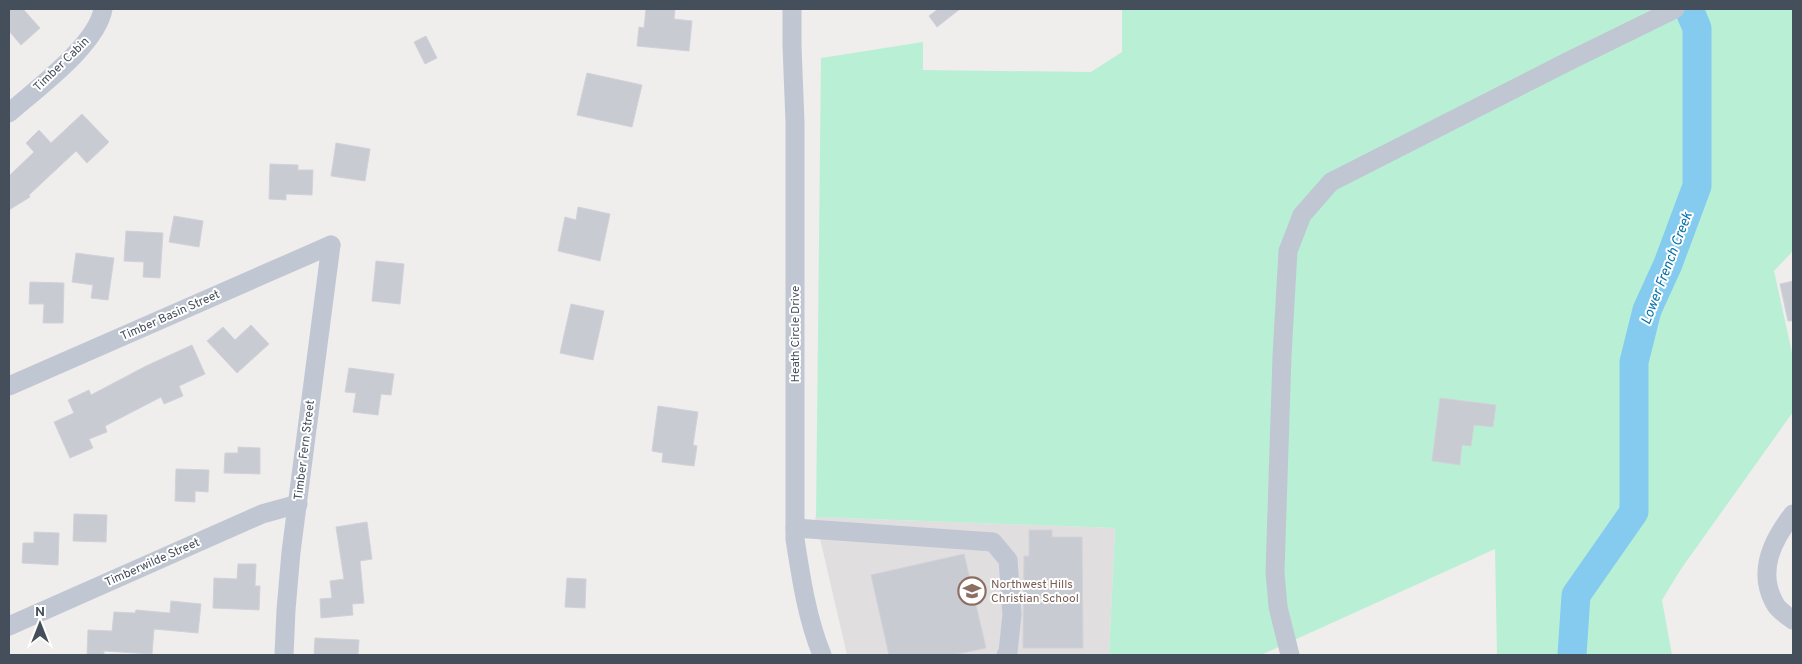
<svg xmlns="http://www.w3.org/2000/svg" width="1802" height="664" font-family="Overpass,sans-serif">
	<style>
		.education { fill: #e1dedf }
		.green { fill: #b9f0d5 }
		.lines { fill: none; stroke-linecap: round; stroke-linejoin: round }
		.river { stroke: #84cbef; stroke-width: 29 }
		.building { fill: #c9cbd3; stroke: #d1d2d9 }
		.minor { stroke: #c0c7d3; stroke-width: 19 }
		.labels { text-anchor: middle; stroke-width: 4; stroke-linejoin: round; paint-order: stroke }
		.street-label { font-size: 12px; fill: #454e5b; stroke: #fff }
		.education-label { font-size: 12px; fill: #785e54; stroke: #fff; text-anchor: start }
		.water-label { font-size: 14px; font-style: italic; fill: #0774ac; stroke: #fff }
	</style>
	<rect width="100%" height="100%" fill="#f0eded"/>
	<!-- education -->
	<polygon class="education" points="815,517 1115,528 1109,655 847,655"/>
	<!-- green -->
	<polygon class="green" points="1122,9 1793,9 1793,251 1774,271 1793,357 1793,412 1681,569 1662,600 1672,655 1497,655 1495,549 1261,655 1109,655 1115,528 816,517 821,58 923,42 923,70 1091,72 1122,52"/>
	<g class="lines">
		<!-- river -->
		<polyline class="river" points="1572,655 1576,595 1634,512 1634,362 1647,310 1668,264 1697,186 1697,28 1691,14"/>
	</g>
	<!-- building -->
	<g class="building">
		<polygon points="9,9 23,9 40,28 21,45 9,31"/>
		<polygon points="646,9 675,9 674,19 692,21 689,51 637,46 639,27 644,28"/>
		<polygon points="938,9 960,9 937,27 929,16"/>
		<polygon points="426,36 437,58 425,64 414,42"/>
		<polygon points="587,73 642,85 632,127 577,115"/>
		<polygon points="82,114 109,142 87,163 76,151 29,195 30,197 9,210 9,176 34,152 26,143 39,130 51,143"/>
		<polygon points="336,143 370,149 365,181 331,176"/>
		<polygon points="270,164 298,165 298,170 313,170 312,195 286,194 286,200 269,199"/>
		<polygon points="578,207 610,214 600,261 558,251 565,217 576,220"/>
		<polygon points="174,216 203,221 199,247 169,242"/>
		<polygon points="126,231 163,233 160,278 143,277 144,262 124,261"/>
		<polygon points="76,253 114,258 108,300 91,298 93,285 72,282"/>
		<polygon points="376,261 404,264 400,304 372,301"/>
		<polygon points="1793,281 1793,321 1788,321 1780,284"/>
		<polygon points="30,282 64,283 63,323 43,323 44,304 29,304"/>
		<polygon points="571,304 604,311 593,360 560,353"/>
		<polygon points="251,325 269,344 237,373 207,341 223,327 235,340"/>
		<polygon points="192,345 205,374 179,386 183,396 164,404 161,397 105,426 107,432 89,439 93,448 70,458 54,422 74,413 68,400 89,390 91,395 146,366"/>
		<polygon points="349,368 394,374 391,395 381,394 378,415 353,412 356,393 345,392"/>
		<polygon points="1440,398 1496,405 1493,427 1474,425 1471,446 1462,445 1460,465 1432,461"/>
		<polygon points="658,406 698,412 693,445 697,446 694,466 662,462 663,453 652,451"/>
		<polygon points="238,447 260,448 260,474 224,473 225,453 238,453"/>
		<polygon points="176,469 209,470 208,492 195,491 195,502 175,501"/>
		<polygon points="74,514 107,515 106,542 73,541"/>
		<polygon points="367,522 372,559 360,561 364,603 352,604 353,615 321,618 320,599 332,598 330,581 344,579 336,527"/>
		<polygon points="1029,530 1052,530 1052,537 1082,537 1083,648 1023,648 1024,556 1029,556"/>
		<polygon points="34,532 59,533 58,565 22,563 23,543 34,543"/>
		<polygon points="964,554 986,648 953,655 889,655 871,575"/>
		<polygon points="238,564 256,564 255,586 260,586 259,610 213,608 214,578 237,579"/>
		<polygon points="567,578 586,579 585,608 565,607"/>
		<polygon points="171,601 201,604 198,633 154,629 152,654 104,651 104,655 87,655 88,630 112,631 114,612 135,613 136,610 170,613"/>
		<polygon points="315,638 359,640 358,655 314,655"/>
	</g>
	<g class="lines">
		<!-- minor -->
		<g class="minor">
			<path d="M792,9V46L795,122V539C801,578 807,618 822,655"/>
			<path d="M9,113C36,89 97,45 103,9"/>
			<polyline points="9,386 331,245"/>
			<path d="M1793,514C1773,539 1757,570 1774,602C1777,609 1787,616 1793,620"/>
			<polyline points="795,528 993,542 1008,560 1012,614 1008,652 1006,655"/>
			<polyline points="9,626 262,514 298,504"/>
			<polyline points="284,655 286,610 291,552 331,245"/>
			<polyline points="1290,655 1278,607 1275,572 1282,356 1288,251 1302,215 1331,182 1569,61 1675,9"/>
		</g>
	</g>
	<!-- icons -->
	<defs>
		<g id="school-ring" transform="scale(1.4375)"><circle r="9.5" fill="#fff" stroke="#8d6e63" stroke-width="1.5"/><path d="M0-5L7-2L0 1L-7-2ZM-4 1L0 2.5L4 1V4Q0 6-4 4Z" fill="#8d6e63"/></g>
	</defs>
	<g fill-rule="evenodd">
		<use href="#school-ring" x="972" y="591"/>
	</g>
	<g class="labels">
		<!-- street labels -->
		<g class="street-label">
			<text transform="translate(61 64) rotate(-44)" y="4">Timber Cabin</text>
			<text transform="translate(170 315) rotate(-24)" y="4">Timber Basin Street</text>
			<text transform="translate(795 334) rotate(-90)" y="4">Heath Circle Drive</text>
			<text transform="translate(304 450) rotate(-83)" y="4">Timber Fern Street</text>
			<text transform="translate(152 562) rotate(-24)" y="4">Timberwilde Street</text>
		</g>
		<!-- education labels -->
		<g class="education-label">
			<text x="991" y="588">Northwest Hills<tspan x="991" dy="14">Christian School</tspan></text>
		</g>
		<!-- water labels -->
		<g class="water-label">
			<text transform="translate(1666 268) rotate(-69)" y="5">Lower French Creek</text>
		</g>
	</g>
	<!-- border -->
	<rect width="1802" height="664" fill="none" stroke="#454e5b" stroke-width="20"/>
	<!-- north arrow -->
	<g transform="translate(40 624)" stroke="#ffffff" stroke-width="4" paint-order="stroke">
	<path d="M0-4L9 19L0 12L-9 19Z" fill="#454e5b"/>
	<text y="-8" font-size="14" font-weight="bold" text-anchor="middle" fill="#454e5b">N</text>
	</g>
</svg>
